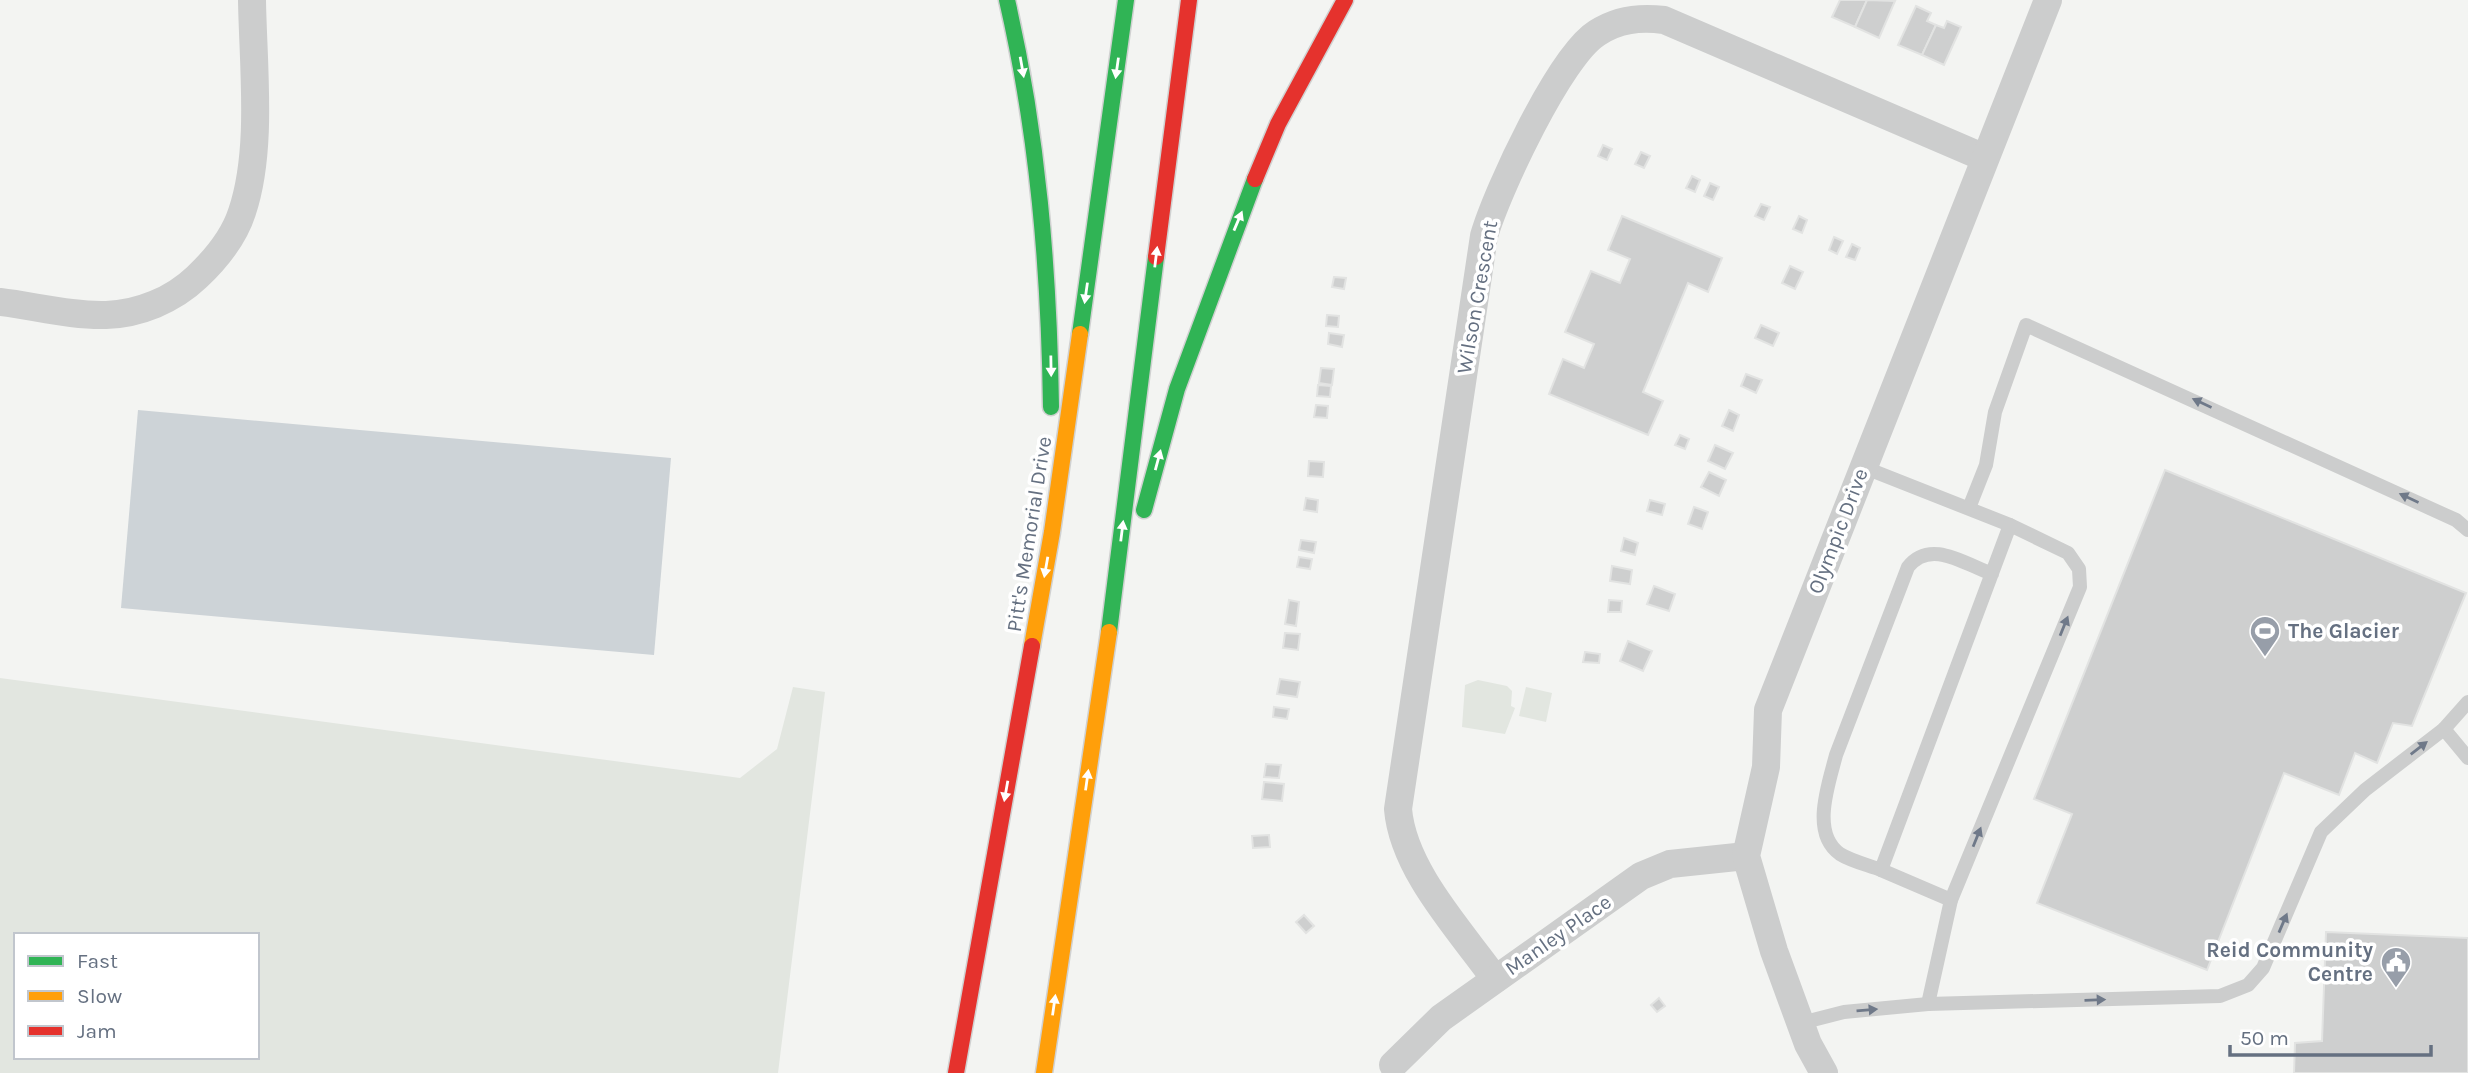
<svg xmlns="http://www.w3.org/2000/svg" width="2468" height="1073" font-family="Karla,sans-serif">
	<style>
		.green { fill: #e2e6e0; fill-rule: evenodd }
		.water { fill: #cdd3d7 }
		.building { fill: #cecfcf; stroke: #e2e3e2; stroke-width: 2 }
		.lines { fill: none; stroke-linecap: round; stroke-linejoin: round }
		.fast-casing { stroke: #d0d1d1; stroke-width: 19 }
		.slow-casing { stroke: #d0d1d1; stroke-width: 19 }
		.jam-casing { stroke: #d0d1d1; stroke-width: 19 }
		.lane { stroke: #cccdcd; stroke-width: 14 }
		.street { stroke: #cccdcd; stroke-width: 28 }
		.fast { stroke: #30b455; stroke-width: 16 }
		.slow { stroke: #ff9f0a; stroke-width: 16 }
		.jam { stroke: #e5322d; stroke-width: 16 }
		.oneway { fill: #fff }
		.oneway2 { fill: #6f7989 }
		.labels { text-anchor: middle; stroke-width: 7; stroke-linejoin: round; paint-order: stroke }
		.street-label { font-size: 21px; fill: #657081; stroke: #fff }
		.poi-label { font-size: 21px; font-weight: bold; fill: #657081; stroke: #fff; text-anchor: start }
	</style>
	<rect width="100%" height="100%" fill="#f3f4f2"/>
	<!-- green -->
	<g class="green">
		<path d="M0,678L740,778L777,749L793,687L825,692L778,1073H0ZM16,935H257V1057H16Z"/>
		<polygon points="1478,680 1507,686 1512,691 1511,706 1515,708 1505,734 1462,727 1465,685"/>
		<polygon points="1526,687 1552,693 1546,722 1519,716"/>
	</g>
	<!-- water -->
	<polygon class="water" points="138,410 671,458 654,655 121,608"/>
	<!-- building -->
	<g class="building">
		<polygon points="1840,0 1867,0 1855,27 1832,17"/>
		<polygon points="1867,0 1895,1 1879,38 1855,27"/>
		<polygon points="1916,6 1931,13 1927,21 1936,25 1922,55 1898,45"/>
		<polygon points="1947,21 1961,27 1944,65 1922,55 1936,25 1944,28"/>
		<polygon points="1603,145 1612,149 1607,160 1598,156"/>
		<polygon points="1641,152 1650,156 1644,168 1635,164"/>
		<polygon points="1692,176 1700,180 1695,192 1686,188"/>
		<polygon points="1710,183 1719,187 1713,200 1704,196"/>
		<polygon points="1761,204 1770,207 1764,220 1755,216"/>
		<polygon points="1622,216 1722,258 1708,292 1688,283 1643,392 1663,401 1648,435 1549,394 1563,359 1584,368 1594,344 1565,332 1591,271 1620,283 1630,259 1608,250"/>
		<polygon points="1799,216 1807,220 1802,233 1793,229"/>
		<polygon points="1834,237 1843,241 1837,254 1829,250"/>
		<polygon points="1852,244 1860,248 1855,260 1846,257"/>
		<polygon points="1790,266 1803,272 1795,289 1782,283"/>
		<polygon points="1334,277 1346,278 1344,289 1332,287"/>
		<polygon points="1327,315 1339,316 1338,327 1326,326"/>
		<polygon points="1761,325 1779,333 1773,346 1755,338"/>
		<polygon points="1329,333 1344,335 1342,347 1328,344"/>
		<polygon points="1321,368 1334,369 1332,385 1319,383"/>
		<polygon points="1746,374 1762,380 1756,393 1741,386"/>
		<polygon points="1318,385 1331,386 1330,397 1317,396"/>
		<polygon points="1316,405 1328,406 1327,418 1314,417"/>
		<polygon points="1729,410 1739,415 1733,431 1722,426"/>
		<polygon points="1680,435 1689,439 1685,449 1675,445"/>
		<polygon points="1715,445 1733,453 1725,469 1708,461"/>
		<polygon points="1309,461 1324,462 1323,477 1308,476"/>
		<polygon points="2165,470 2466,593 2412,726 2393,723 2377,763 2355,753 2339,795 2284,773 2207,970 2037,903 2072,814 2034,799"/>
		<polygon points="1709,472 1726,480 1719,496 1701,487"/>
		<polygon points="1306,498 1318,500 1317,512 1304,510"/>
		<polygon points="1650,500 1665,504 1662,515 1647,511"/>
		<polygon points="1694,507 1708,512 1702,529 1688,524"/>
		<polygon points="1624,538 1638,543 1635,555 1621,551"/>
		<polygon points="1301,540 1316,542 1314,553 1299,550"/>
		<polygon points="1299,557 1312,559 1310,569 1297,567"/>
		<polygon points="1612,566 1632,570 1630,584 1610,581"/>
		<polygon points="1654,586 1675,594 1669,611 1647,604"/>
		<polygon points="1289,600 1299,602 1296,626 1285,624"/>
		<polygon points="1609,600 1622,601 1621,612 1608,612"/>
		<polygon points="1285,633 1300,634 1298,650 1283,648"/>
		<polygon points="1628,641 1652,651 1643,671 1620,661"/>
		<polygon points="1585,652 1600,654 1599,663 1583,662"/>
		<polygon points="1280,679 1300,682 1297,697 1277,694"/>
		<polygon points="1274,707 1289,709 1287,719 1273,717"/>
		<polygon points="1266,764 1281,765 1279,778 1264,777"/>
		<polygon points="1264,782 1284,784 1282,801 1262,799"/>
		<polygon points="1269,835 1270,847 1253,848 1252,836"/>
		<polygon points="1304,915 1314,926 1306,933 1296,922"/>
		<polygon points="2326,932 2468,938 2468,1073 2294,1073 2295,1043 2322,1041"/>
		<polygon points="1659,998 1665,1006 1657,1012 1651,1005"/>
	</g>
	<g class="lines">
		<!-- fast casing -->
		<g class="fast-casing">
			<g id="fast">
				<path d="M1007,0C1038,135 1049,269 1051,407"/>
				<polyline points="1080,334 1126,0"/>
				<polyline points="1144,510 1177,389 1255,179"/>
				<polyline points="1109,632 1156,257"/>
			</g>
		</g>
		<!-- slow casing -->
		<g class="slow-casing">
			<g id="slow">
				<polyline points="1032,646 1052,532 1080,334"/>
				<polyline points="1044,1073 1109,632"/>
			</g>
		</g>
		<!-- jam casing -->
		<g class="jam-casing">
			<g id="jam">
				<polyline points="1255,179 1278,124 1345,0"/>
				<polyline points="1156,257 1189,0"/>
				<polyline points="956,1073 1032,646"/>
			</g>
		</g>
		<!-- lane -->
		<g class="lane">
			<polyline points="1863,467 2010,525 2068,553 2079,569 2080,587 1951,900 1928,1004"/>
			<polyline points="1969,508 1986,465 1995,412 2026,325 2456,520 2468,530"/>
			<path d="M1992,574C1963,563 1930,539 1908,567L1836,755C1829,783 1810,833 1840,854C1851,861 1868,865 1881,870L2010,525"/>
			<polyline points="2444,729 2468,758"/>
			<polyline points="1881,870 1951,900"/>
			<polyline points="1801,1023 1844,1012 1928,1004 2220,996 2248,985 2263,968 2321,832 2365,790 2444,729 2468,702"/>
		</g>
		<!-- street -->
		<g class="street">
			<path d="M0,302C34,306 72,316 106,315C139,314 173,300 197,277C216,259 234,237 242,212C263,150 253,66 252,0"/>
			<path d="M1495,979C1460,930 1403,870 1398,809L1484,236C1497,191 1560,56 1597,33C1618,19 1640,17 1664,20L1985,158"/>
			<polyline points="1393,1065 1441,1018 1641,876 1670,864 1746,856"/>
			<polyline points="1824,1073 1808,1044 1774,951 1746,856 1766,767 1768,710 2048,0"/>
		</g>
		<!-- fast -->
		<use href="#fast" class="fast"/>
		<!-- slow -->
		<use href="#slow" class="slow"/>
		<!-- jam -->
		<use href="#jam" class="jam"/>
	</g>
	<!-- one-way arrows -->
	<defs><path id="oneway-solid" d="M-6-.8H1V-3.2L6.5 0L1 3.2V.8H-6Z" transform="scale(1.75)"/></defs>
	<g class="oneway">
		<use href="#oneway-solid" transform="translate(1022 67) rotate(80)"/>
		<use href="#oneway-solid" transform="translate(1117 68) rotate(98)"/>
		<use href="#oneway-solid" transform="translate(1238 221) rotate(-67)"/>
		<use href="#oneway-solid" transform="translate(1156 257) rotate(-83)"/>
		<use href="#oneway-solid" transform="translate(1086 293) rotate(98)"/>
		<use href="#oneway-solid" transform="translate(1051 366) rotate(89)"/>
		<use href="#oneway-solid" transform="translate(1158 460) rotate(-75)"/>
		<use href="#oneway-solid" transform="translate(1122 531) rotate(-83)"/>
		<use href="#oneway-solid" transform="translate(1046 567) rotate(100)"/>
		<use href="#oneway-solid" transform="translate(1087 780) rotate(-82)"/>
		<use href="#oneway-solid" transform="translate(1006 791) rotate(100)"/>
		<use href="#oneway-solid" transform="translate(1054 1005) rotate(-82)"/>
	</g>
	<g class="oneway2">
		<use href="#oneway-solid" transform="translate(2202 403) rotate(-155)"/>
		<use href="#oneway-solid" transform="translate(2409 498) rotate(-155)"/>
		<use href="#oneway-solid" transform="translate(2064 626) rotate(-68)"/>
		<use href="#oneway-solid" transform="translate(2419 748) rotate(-38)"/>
		<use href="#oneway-solid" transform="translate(1977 837) rotate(-68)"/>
		<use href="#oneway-solid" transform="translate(2283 923) rotate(-67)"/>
		<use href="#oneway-solid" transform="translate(2095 1000) rotate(-2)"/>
		<use href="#oneway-solid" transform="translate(1867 1010) rotate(-5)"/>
	</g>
	<!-- icons -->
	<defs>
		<g id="stadium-pin" transform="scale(1.575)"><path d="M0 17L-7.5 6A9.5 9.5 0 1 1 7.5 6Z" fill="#979ea9" stroke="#fff"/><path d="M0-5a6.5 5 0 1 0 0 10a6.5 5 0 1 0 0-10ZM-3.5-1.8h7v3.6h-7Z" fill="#fff"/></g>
		<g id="civic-pin" transform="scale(1.575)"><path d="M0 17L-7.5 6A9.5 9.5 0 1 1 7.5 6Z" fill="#979ea9" stroke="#fff"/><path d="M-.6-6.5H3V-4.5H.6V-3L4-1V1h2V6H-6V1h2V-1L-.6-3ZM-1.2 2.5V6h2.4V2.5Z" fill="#fff"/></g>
	</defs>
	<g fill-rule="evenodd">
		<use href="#stadium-pin" x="2265" y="631"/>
		<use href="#civic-pin" x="2396" y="962"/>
	</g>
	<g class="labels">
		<!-- street labels -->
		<g class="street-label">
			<text transform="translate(1477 297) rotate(-80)" y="7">Wilson Crescent</text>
			<text transform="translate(1838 531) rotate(-69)" y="7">Olympic Drive</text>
			<text transform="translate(1029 534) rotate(-81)" y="7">Pitt's Memorial Drive</text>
			<text transform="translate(1558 935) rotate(-35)" y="7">Manley Place</text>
		</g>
		<!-- poi labels -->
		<g class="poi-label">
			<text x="2288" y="638">The Glacier</text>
			<text x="2373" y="957" text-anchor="end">Reid Community<tspan x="2373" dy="24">Centre</tspan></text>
		</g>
	</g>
	<!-- legend -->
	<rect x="14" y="933" width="245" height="126" fill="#ffffff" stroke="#c1c6cd" stroke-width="2"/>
	<rect x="28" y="956" width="35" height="10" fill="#30b455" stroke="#c1c6cd" stroke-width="2"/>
	<text x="77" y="968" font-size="21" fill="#657081">Fast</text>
	<rect x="28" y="991" width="35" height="10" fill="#ff9f0a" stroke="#c1c6cd" stroke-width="2"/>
	<text x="77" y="1003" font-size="21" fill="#657081">Slow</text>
	<rect x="28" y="1026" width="35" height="10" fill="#e5322d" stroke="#c1c6cd" stroke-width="2"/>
	<text x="77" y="1038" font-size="21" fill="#657081">Jam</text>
	<!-- scale -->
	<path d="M2230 1045v10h201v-10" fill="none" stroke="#657081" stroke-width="3.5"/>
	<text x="2240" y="1045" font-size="21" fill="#657081" stroke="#ffffff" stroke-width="5" paint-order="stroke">50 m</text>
</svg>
